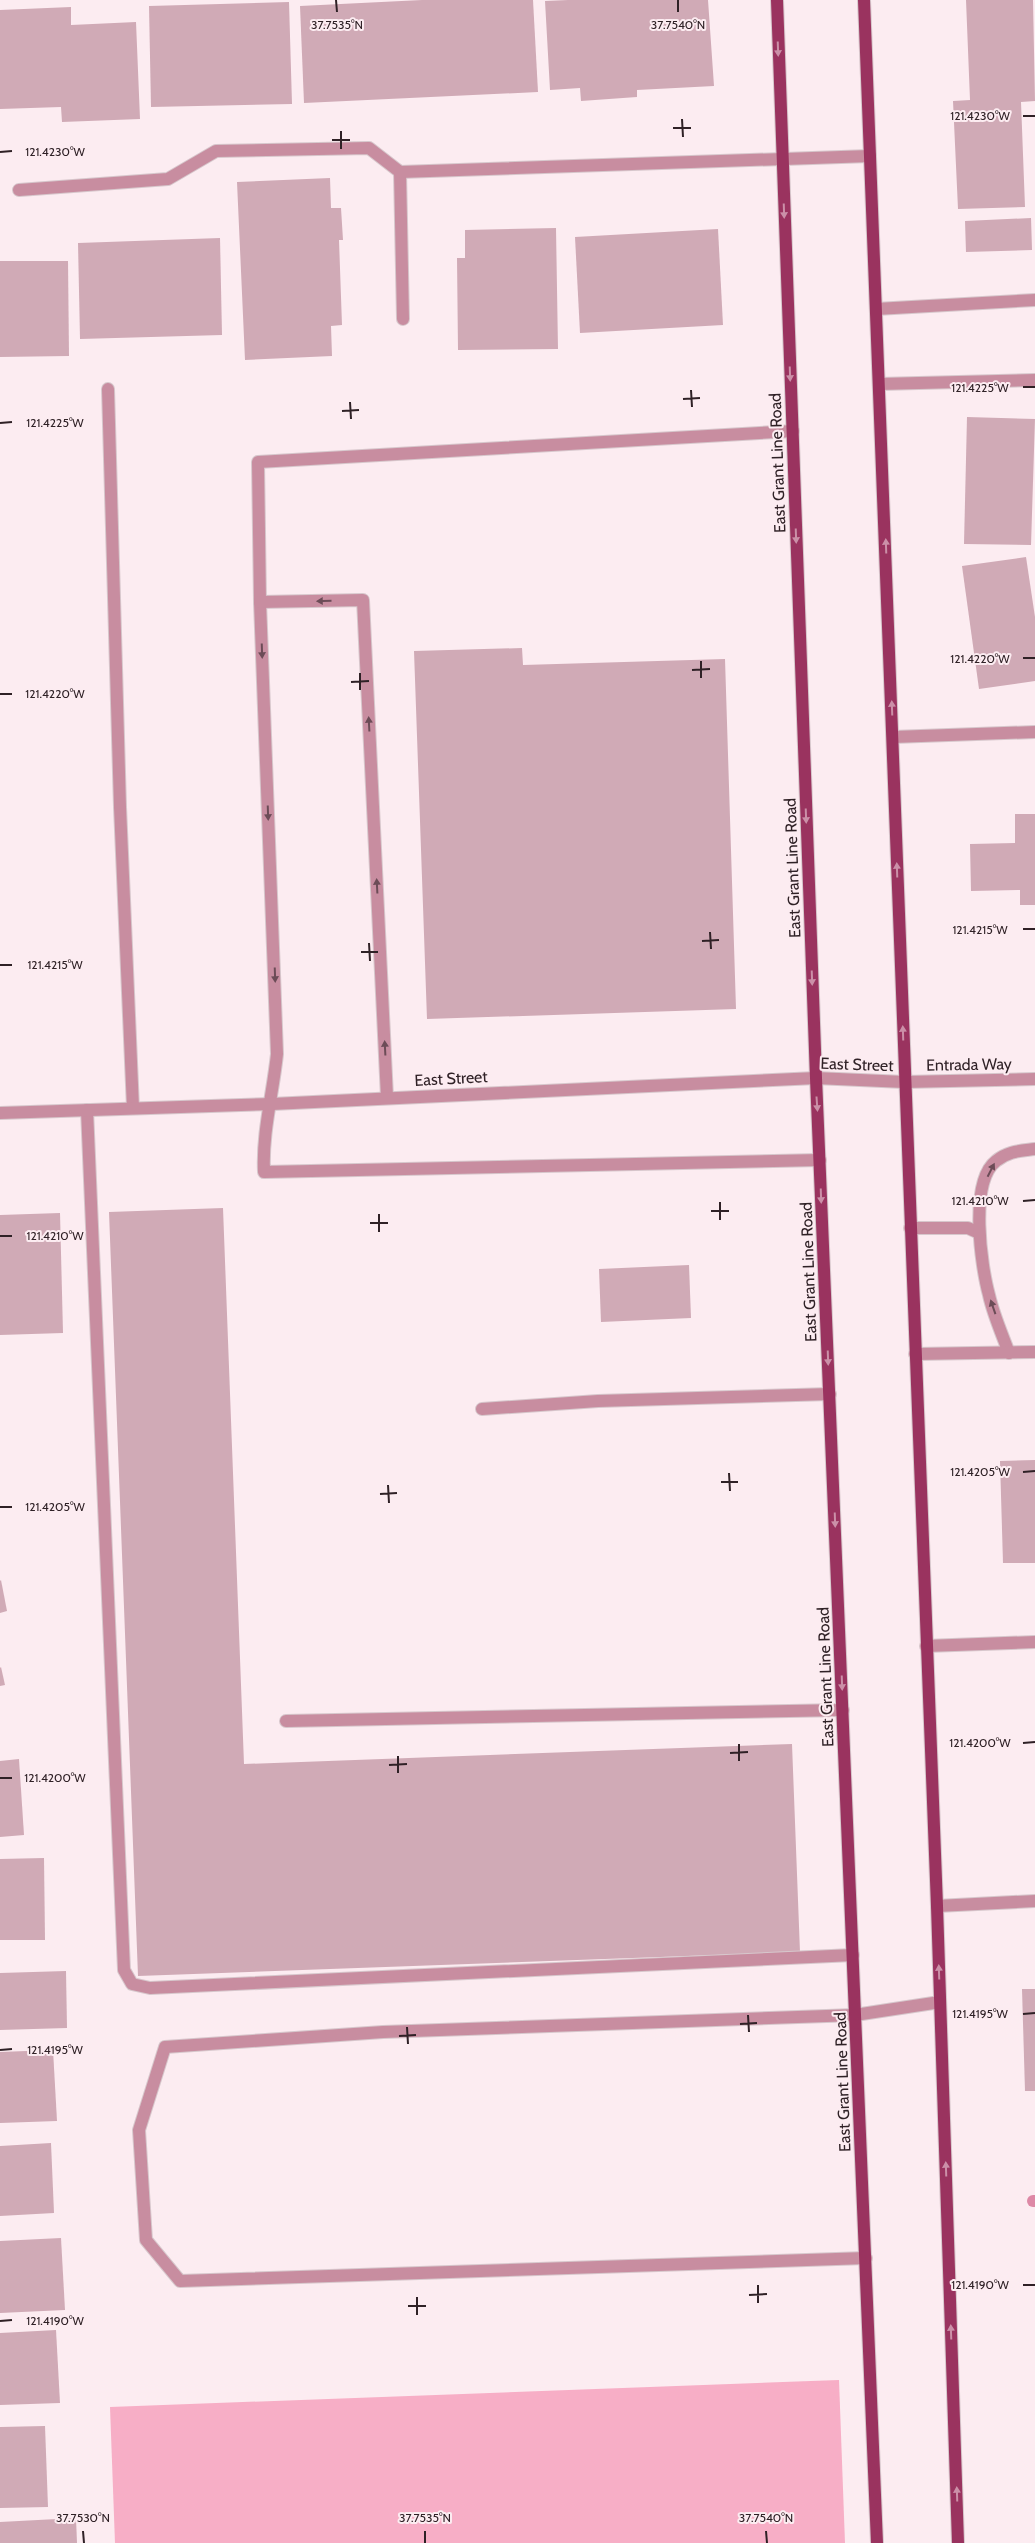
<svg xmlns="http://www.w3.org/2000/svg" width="1035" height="2543" font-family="Cabin,sans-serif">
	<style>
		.green { fill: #f7aec6 }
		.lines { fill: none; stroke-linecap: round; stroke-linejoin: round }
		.stream { stroke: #dd89a6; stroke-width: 12 }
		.building { fill: #d0aab6 }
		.minor-casing { stroke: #d7c7cc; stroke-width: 14 }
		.major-casing { stroke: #d7c7cc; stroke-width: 14 }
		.minor { stroke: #c88da0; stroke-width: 12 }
		.major { stroke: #9a335f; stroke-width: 12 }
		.oneway { fill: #cb90a8 }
		.oneway2 { fill: #6c4c57 }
		.ticks { fill: none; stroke: #2f2126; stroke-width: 2 }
		.labels { text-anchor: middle; stroke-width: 4; stroke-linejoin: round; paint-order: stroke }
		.street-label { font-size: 16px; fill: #2f2126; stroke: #fcecf1 }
		.ticks-label { font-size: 12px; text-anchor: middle; fill: #2f2126; stroke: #fcecf1; stroke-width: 4; stroke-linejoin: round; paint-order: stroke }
	</style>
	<rect width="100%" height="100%" fill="#fcecf1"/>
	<!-- green -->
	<polygon class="green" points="839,2380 845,2543 115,2543 110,2407"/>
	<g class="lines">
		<!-- stream -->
		<polyline class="stream" points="1033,2201 1035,2201"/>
	</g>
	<!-- building -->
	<g class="building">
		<polygon points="422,0 533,0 538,92 304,103 300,6"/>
		<polygon points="568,0 708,0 714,86 637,90 637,97 581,101 580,88 550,90 545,1"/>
		<polygon points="966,0 1033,0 1035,101 1021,102 1025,207 958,209 953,101 970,100"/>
		<polygon points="289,2 292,104 151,107 149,6"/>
		<polygon points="71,7 71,25 136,22 140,119 62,122 61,107 0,109 0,10"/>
		<polygon points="330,178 331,208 341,208 343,240 339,240 342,325 331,326 332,356 245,360 237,182"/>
		<polygon points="1031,218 1032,250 966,252 965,221"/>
		<polygon points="556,228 558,349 458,350 457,258 465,258 465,230"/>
		<polygon points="718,229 723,325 580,333 575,237"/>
		<polygon points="220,238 222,335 80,339 78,243"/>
		<polygon points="0,261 68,261 69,356 0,357"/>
		<polygon points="967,417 1035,419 1031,545 964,544"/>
		<polygon points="1026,557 1035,617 1035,681 979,689 962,566"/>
		<polygon points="522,648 523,665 725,659 736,1009 427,1019 414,651"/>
		<polygon points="1015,814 1035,814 1035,905 1020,905 1020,890 971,891 970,844 1015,843"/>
		<polygon points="223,1208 244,1764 792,1744 800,1952 138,1976 109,1212"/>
		<polygon points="60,1213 63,1333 0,1335 0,1215"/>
		<polygon points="689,1265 691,1318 601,1322 599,1269"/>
		<polygon points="1035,1460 1035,1563 1003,1563 1000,1461"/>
		<polygon points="1,1580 7,1611 0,1613 0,1581"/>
		<polygon points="1,1667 5,1685 0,1686 0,1668"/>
		<polygon points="19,1759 24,1835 0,1837 0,1761"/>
		<polygon points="44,1858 45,1940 0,1940 0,1859"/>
		<polygon points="66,1971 67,2028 0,2030 0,1973"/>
		<polygon points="1022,1989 1035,1989 1035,2091 1025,2091"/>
		<polygon points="53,2050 57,2121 0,2123 0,2052"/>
		<polygon points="51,2143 54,2213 0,2216 0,2146"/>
		<polygon points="61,2238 65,2310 0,2313 0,2241"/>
		<polygon points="56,2330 60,2403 0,2405 0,2333"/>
		<polygon points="45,2426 48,2507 0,2508 0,2427"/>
		<polygon points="76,2518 77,2543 0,2543 0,2522"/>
	</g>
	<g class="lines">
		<!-- minor casing -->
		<g class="minor-casing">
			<g id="minor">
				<polyline points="400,172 403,319"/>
				<polyline points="19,190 168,179 216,151 369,148 400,172 870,156"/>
				<polyline points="876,309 1035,300"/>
				<polyline points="879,384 1035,380"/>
				<polyline points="108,389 120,807 133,1108"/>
				<path d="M793,431L258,462L260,602L277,1054C273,1093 262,1133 264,1172L820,1160"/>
				<polyline points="260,602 363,600 387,1097"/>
				<polyline points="893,737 1035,732"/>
				<polyline points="87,1110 124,1970 132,1984 150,1988 853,1955"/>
				<polyline points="0,1113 272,1104 816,1078 904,1082 1035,1079"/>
				<polyline points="910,1228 968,1228 979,1233"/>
				<path d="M1009,1353C1002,1334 993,1314 989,1295C981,1266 969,1182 996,1161C1008,1151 1020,1151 1035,1149"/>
				<polyline points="915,1354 1035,1352"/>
				<polyline points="482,1409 598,1401 830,1394"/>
				<polyline points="926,1646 1035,1642"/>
				<polyline points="286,1721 843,1710"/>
				<polyline points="937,1906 1035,1901"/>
				<polyline points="866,2258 180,2281 146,2240 139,2130 165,2047 383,2032 855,2015 940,2002"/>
			</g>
		</g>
		<!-- major casing -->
		<g class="major-casing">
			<g id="major">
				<polyline points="777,0 816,1078 877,2543"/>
				<polyline points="864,0 937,1906 958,2543"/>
			</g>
		</g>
		<!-- minor -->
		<use href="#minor" class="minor"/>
		<!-- major -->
		<use href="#major" class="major"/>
	</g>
	<!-- one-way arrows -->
	<defs><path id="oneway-solid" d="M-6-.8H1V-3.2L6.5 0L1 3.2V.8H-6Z" transform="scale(1.25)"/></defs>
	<g class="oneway">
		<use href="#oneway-solid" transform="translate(778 49) rotate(88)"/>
		<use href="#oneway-solid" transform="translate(784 211) rotate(88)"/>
		<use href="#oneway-solid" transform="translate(790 374) rotate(88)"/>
		<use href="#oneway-solid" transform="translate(796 536) rotate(88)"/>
		<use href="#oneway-solid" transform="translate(886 546) rotate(-92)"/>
		<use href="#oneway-solid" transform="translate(892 708) rotate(-92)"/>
		<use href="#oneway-solid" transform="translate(806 816) rotate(88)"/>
		<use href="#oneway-solid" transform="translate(897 870) rotate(-92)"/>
		<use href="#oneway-solid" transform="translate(812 978) rotate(88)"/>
		<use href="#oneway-solid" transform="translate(903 1033) rotate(-92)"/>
		<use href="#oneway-solid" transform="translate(817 1104) rotate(86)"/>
		<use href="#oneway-solid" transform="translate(821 1196) rotate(88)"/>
		<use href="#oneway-solid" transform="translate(828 1358) rotate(88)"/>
		<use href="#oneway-solid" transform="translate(835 1520) rotate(88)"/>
		<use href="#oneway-solid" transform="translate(842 1683) rotate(88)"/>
		<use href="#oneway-solid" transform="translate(939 1972) rotate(-92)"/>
		<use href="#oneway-solid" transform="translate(946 2169) rotate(-92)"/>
		<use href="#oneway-solid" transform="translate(951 2332) rotate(-92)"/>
		<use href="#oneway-solid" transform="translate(957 2494) rotate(-92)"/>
	</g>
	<g class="oneway2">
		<use href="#oneway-solid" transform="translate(324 601) rotate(179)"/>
		<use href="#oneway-solid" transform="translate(262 651) rotate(88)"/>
		<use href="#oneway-solid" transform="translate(369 724) rotate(-93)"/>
		<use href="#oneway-solid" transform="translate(268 813) rotate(88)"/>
		<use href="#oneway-solid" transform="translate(377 886) rotate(-93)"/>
		<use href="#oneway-solid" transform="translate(275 975) rotate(88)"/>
		<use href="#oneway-solid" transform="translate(385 1048) rotate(-93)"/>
		<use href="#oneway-solid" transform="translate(991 1170) rotate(-63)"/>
		<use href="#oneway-solid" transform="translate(993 1307) rotate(-109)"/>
	</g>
	<!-- ticks -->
	<path class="ticks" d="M336,0L337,12M678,0V12M1023,116H1035M682,119L683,137M673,128H691M341,131V149M332,140H350M0,152L12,151M1023,387H1035M691,390L692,407M683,399L700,398M350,402L351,419M342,411L359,410M0,423L12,422M1023,658H1035M701,661V678M692,670L710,669M360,673V690M351,682L369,681M0,694H12M1023,929H1035M710,932L711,949M702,941L719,940M369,943L370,961M361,952H378M0,965H12M1023,1201L1035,1200M720,1202V1220M711,1211H729M379,1214V1232M370,1223H388M0,1236H12M1023,1472L1035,1471M729,1473L730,1491M721,1482H738M388,1485L389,1503M380,1494L397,1493M0,1507H12M1023,1743L1035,1742M739,1744V1761M730,1753L748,1752M398,1756V1773M389,1765L407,1764M0,1778H12M1023,2014L1035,2013M748,2015L749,2032M740,2024L757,2023M407,2027L408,2044M399,2036L416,2035M0,2050L12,2049M758,2285V2303M1023,2285H1035M749,2295L767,2294M417,2297V2315M408,2306H426M0,2321L12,2320M83,2531L84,2543M425,2531V2543M766,2531L767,2543"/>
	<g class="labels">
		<!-- street labels -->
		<g class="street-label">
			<text transform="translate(777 463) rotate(-92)" y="6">East Grant Line Road</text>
			<text transform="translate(792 868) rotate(-92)" y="6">East Grant Line Road</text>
			<text transform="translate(857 1064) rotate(2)" y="6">East Street</text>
			<text transform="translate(969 1064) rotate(-1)" y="6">Entrada Way</text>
			<text transform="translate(451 1078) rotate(-3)" y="6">East Street</text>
			<text transform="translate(808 1272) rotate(-92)" y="6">East Grant Line Road</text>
			<text transform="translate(825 1677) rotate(-92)" y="6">East Grant Line Road</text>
			<text transform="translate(842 2082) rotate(-92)" y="6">East Grant Line Road</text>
		</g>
	</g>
	<g class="ticks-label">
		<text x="337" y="29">37.7535°N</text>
		<text x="678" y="29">37.7540°N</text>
		<text x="980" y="120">121.4230°W</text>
		<text x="55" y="156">121.4230°W</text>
		<text x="980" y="392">121.4225°W</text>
		<text x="55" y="427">121.4225°W</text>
		<text x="980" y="663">121.4220°W</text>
		<text x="55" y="698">121.4220°W</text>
		<text x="980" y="934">121.4215°W</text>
		<text x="55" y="969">121.4215°W</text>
		<text x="980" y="1205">121.4210°W</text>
		<text x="55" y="1240">121.4210°W</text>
		<text x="980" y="1476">121.4205°W</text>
		<text x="55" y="1511">121.4205°W</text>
		<text x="980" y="1747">121.4200°W</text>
		<text x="55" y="1782">121.4200°W</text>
		<text x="980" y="2018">121.4195°W</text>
		<text x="55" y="2054">121.4195°W</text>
		<text x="980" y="2289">121.4190°W</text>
		<text x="55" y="2325">121.4190°W</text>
		<text x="83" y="2522">37.7530°N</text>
		<text x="425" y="2522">37.7535°N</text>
		<text x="766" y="2522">37.7540°N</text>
	</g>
</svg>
